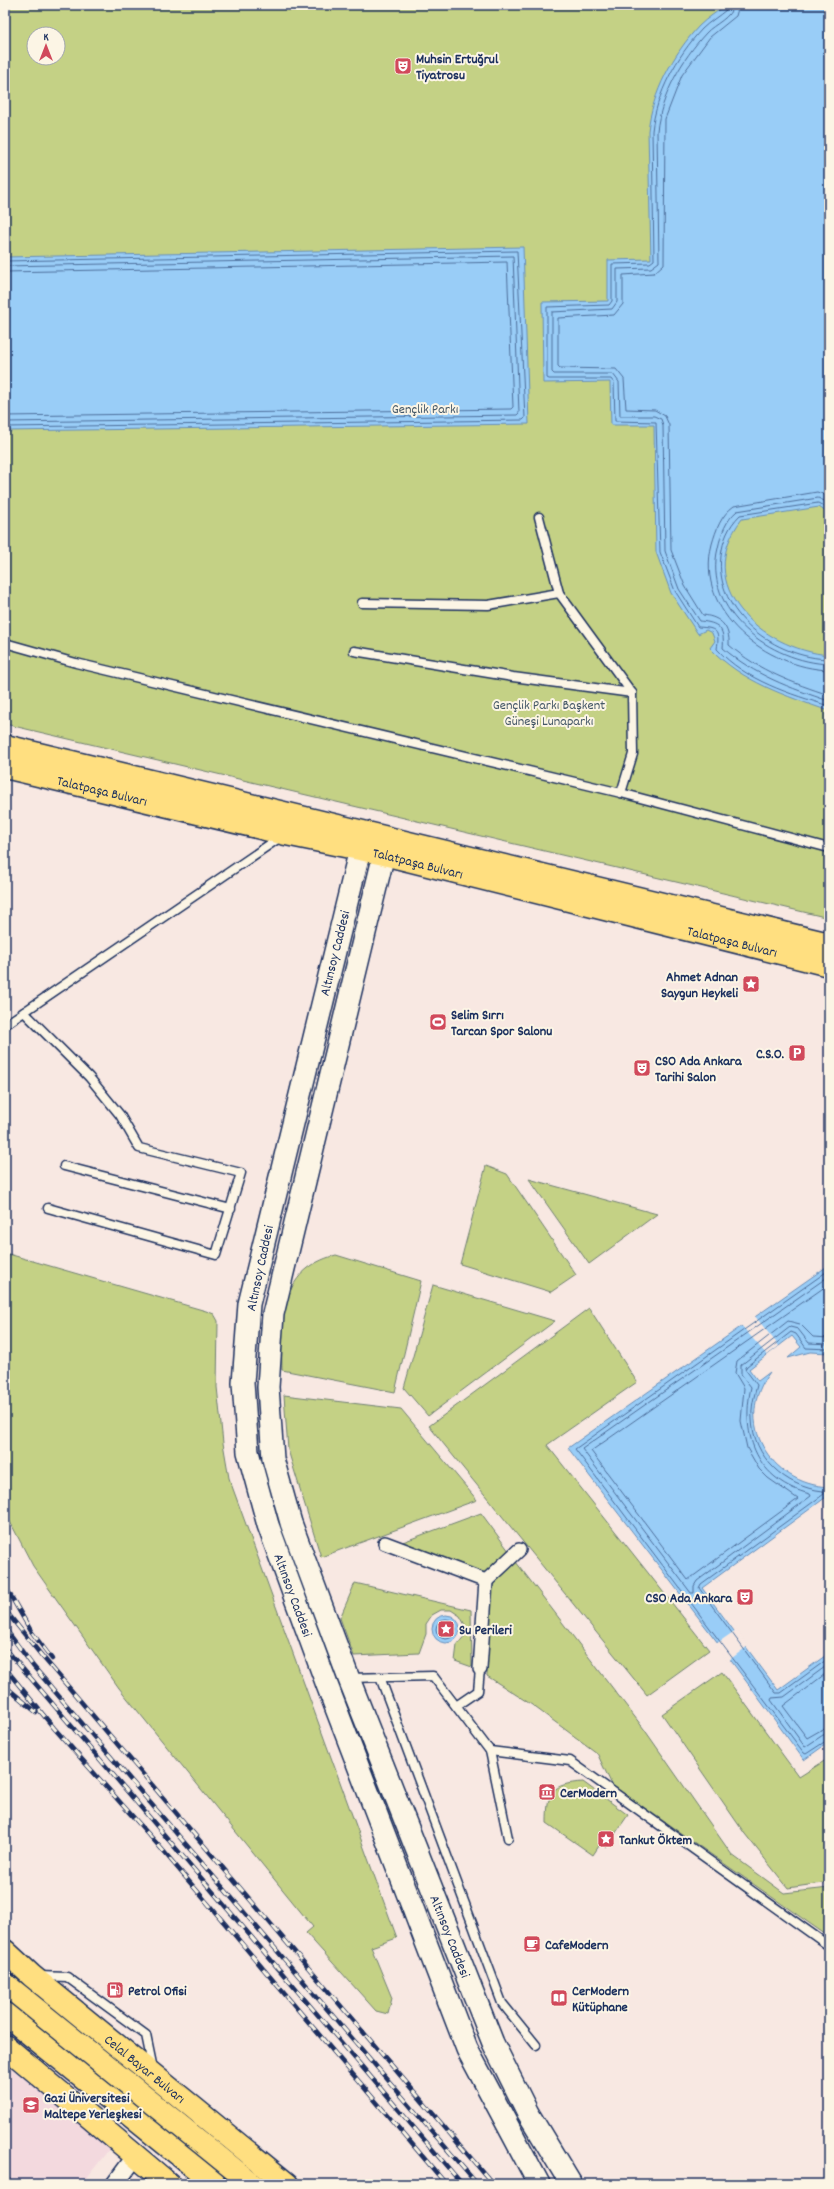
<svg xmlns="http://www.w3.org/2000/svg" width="834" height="2189" font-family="Dekko,sans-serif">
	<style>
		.built { fill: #f3d9de }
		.green { fill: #c4d185; stroke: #708072; fill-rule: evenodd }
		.water { fill: #99cdf7; stroke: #678eba }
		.pier { fill: #f8e8e2 }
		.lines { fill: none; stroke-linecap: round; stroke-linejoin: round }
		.shore { stroke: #4d6e9b; stroke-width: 1 }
		.service-casing { stroke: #1b2f5e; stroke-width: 11 }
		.pedestrian-casing { stroke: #1b2f5e; stroke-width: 16 }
		.minor-casing { stroke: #1b2f5e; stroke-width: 20 }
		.tertiary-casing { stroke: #1b2f5e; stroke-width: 24 }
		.primary-casing { stroke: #1b2f5e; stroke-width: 25 }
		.service { stroke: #fcf5e5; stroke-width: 8 }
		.pedestrian { stroke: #fcf5e5; stroke-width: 13 }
		.minor { stroke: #fcf5e5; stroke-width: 17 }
		.tertiary { stroke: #fcf5e5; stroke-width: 21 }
		.primary { stroke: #ffdf80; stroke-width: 22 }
		.rail-casing { stroke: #1b2f5e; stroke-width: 4.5 }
		.rail { stroke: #fcf5e5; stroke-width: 3; stroke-dasharray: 9; stroke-linecap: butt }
		.labels { text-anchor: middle; stroke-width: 4; stroke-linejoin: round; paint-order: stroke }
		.poi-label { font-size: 14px; font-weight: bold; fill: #1b2f5e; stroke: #fcf5e5; text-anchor: start }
		.park-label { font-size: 14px; fill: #455868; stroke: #fcf5e5 }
		.street-label { font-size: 14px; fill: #1b2f5e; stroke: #fcf5e5 }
	</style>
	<rect width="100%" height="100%" fill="#f8e8e2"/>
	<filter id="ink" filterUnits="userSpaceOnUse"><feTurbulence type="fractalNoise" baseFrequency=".025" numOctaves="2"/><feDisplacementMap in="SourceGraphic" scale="8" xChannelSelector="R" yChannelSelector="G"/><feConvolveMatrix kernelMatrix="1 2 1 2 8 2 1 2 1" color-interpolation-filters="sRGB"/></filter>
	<g filter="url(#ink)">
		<!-- built -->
		<polygon class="built" points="5,2063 110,2148 82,2184 5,2184"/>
		<!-- green -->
		<g class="green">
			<path d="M5,5H829V918L5,724ZM34,34H58V58H34Z"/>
			<polygon points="486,1166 507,1174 576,1275 551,1292 460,1264"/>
			<polygon points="529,1179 657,1214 589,1264"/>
			<polygon points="5,1253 206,1311 214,1314 218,1321 217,1387 223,1443 229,1478 397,1938 371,1947 392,1998 388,2014 376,2011 306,1933 313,1927 119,1688 33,1566 5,1512"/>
			<path d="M336,1255L421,1281L395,1392L282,1370C281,1322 278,1270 336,1255Z"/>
			<polygon points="433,1285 555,1321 428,1416 404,1388"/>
			<polygon points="589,1308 637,1382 547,1445 709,1650 647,1695 429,1426"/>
			<polygon points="284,1395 401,1409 477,1500 321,1557 288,1450"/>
			<polygon points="481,1513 509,1551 484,1573 400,1543"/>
			<polygon points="516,1562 644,1729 732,1855 784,1893 829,1888 829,1937 612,1785 597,1753 532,1705 487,1676 490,1585"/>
			<polygon points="355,1583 471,1610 472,1667 455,1661 457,1645 465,1635 465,1625 460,1616 451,1610 441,1610 432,1615 426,1624 426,1634 419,1653 354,1656 340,1618"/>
			<polygon points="722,1672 799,1777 829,1758 829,1882 788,1888 745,1834 662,1714"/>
			<path d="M583,1782L628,1815L606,1847L601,1843L593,1855L547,1823C547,1792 551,1784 583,1782Z"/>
		</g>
		<!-- water -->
		<g class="water">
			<path d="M726,5H829V514L819,507L742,519C690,586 762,649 829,655V711C786,696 742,682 710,648L715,641L712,633L706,630L698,634L671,593L656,552L654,425H611L610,382L543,383L542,302L608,301V260L651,259L648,131C652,93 673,54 699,26C707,18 717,12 726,5Z"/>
			<polygon points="523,247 529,424 5,431 5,257"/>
			<path d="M829,1265V1353L810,1352L788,1358L801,1347L792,1336L749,1369L758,1381L770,1372C732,1421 770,1484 829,1487V1495L702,1588L778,1690L829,1653V1742L804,1760L718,1643L568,1448Z"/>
			<circle cx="446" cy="1629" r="14"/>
		</g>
		<!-- pier -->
		<g class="pier">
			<polygon points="754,1315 779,1346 767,1355 741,1325"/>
			<polygon points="736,1630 748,1646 728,1661 716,1644"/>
		</g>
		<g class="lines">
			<!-- shore -->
			<g class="shore">
				<path d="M728,5L726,10C719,16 709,22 702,29C677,56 656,94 652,131L654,260L650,263L612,264V301L609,305L547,307V378L549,379H611L614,383L615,421L656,422L660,552L675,591L698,627C716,628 720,630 717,649C746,681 790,694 829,706"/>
				<path d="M733,5C732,18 714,24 706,33C682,59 661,96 657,131L659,262L651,268L617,269V302L612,309L552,312V372L554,374H613L619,382L620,416H654L661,419L663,425L665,551L679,589L700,621C718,623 725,627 723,648C754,675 790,688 829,701"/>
				<path d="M739,5L736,16L710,37L682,75L665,119L664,264L654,273L623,275V304L614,315L558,318V366L560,368L616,369L624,379L626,409L655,410L665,416L669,425L671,550L685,586L703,615C721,617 730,627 729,645C759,671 793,683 829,695"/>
				<polyline points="5,261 517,251 525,418 523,420 5,427"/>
				<polyline points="5,266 513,256 519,413 517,415 5,422"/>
				<polyline points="5,272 507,262 513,407 511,409 5,416"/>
				<path d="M829,496L817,492L734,506C721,515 716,530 712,544C694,613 767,668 829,670"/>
				<path d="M829,503L818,498L737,511C726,520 721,534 718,548C702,612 771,662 829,664"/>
				<path d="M829,509L818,503L740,515C728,527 723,540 721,556C714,614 776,658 829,659"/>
				<polyline points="829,1270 575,1449 804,1753 806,1754 829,1739"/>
				<path d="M829,1276L582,1449L691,1593H694V1586L697,1581L811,1496L810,1494C758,1481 740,1437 751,1387L741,1374V1365L790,1327L798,1329L809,1343L829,1344"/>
				<polyline points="829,1284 591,1451 688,1580 798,1499 768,1478 759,1469 747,1448 741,1421 744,1388 735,1373 737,1361 788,1321 800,1324 813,1337 829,1338"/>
				<path d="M829,1349L806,1348L796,1334L791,1332L747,1366L745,1369L757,1385C754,1397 751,1407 752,1419C753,1457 785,1487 823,1491L824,1494L701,1584L699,1588L776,1693H781L829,1658"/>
				<circle cx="446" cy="1629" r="10"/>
				<polyline points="829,1664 784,1697 772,1698 771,1700 805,1747 823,1735 829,1734"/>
				<polyline points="829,1671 783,1706 807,1738 821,1730 829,1728"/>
			</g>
			<!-- service casing -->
			<g class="service-casing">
				<g id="service">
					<polyline points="539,517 559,593 632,693 633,754 621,793"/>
					<polyline points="362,603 488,605 559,593"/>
					<polyline points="5,643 76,663 621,793 829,848"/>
					<polyline points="354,651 513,677 632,693"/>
					<polyline points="5,1025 24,1012"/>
					<polyline points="64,1166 231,1209"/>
					<polyline points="48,1208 216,1255 241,1173 139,1148 120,1115 89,1077 24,1012 282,836"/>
					<polyline points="380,1677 502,2003 536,2045"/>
					<polyline points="349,1678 433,1676 490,1751 508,1838"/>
					<polyline points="456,1706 478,1691 480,1669"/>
					<polyline points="490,1751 570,1761 829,1946"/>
					<polyline points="39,1976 67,1977 146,2035 153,2069"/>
				</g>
			</g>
			<!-- pedestrian casing -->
			<g class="pedestrian-casing">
				<g id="pedestrian">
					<polyline points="385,1543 486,1581 519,1550"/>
					<polyline points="480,1669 486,1581"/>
				</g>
			</g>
			<!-- minor casing -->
			<g class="minor-casing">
				<polyline id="minor" points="115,2184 135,2157"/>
			</g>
			<!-- tertiary casing -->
			<g class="tertiary-casing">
				<g id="tertiary">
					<path id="s1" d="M360,849L249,1304L243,1383L248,1452L268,1525L327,1685L467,2049L539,2184"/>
					<path id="s2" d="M384,854L273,1314L268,1387L273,1459L291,1523L349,1679L493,2043L528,2113L571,2184"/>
				</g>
			</g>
			<!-- primary casing -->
			<g class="primary-casing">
				<g id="primary">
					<polyline points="5,746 829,944"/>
					<path id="s3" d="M5,767L286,834L384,854L829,965"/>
					<path id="s4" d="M5,1951L32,1976L287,2184"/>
					<polyline points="5,1984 252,2184"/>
					<polyline points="5,2014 215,2184"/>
					<polyline points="5,2046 169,2184"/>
				</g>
			</g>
			<!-- service -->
			<use href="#service" class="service"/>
			<!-- pedestrian -->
			<use href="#pedestrian" class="pedestrian"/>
			<!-- minor -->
			<use href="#minor" class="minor"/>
			<!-- tertiary -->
			<use href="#tertiary" class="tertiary"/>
			<!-- primary -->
			<use href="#primary" class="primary"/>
			<!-- rail casing -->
			<g class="rail-casing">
				<g id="rail">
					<polyline points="5,1586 31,1631 52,1659"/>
					<polyline points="5,1610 42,1656 493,2184"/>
					<polyline points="5,1628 33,1666 477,2184"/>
					<polyline points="5,1648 462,2184"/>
					<polyline points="5,1668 54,1728 159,1846 446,2184"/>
					<polyline points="5,1686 36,1712"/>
				</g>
			</g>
			<!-- rail -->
			<use href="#rail" class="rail"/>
		</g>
	</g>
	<!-- icons -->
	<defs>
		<g id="theatre-square" transform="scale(0.9)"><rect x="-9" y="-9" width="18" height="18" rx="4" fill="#d1495b" stroke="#fcf5e5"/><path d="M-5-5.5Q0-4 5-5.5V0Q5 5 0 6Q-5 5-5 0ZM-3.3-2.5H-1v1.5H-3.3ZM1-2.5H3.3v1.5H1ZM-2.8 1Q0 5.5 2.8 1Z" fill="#fff"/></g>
		<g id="sight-square" transform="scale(0.9)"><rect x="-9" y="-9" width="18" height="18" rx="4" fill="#d1495b" stroke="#fcf5e5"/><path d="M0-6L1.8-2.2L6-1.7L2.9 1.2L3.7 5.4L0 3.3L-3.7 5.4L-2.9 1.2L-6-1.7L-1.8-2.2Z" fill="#fff"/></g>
		<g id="stadium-square" transform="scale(0.9)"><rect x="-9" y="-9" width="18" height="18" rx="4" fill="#d1495b" stroke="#fcf5e5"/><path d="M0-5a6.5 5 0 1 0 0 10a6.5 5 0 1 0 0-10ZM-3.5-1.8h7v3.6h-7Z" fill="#fff"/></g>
		<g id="parking-square" transform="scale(0.9)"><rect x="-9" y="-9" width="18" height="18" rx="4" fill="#d1495b" stroke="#fcf5e5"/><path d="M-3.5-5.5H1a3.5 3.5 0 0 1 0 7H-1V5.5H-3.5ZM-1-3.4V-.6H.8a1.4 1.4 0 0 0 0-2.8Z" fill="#fff"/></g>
		<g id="museum-square" transform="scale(0.9)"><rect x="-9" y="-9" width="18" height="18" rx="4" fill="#d1495b" stroke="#fcf5e5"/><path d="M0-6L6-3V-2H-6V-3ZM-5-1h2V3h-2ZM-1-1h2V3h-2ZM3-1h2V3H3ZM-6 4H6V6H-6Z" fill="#fff"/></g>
		<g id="cafe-square" transform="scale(0.9)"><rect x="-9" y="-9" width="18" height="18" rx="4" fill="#d1495b" stroke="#fcf5e5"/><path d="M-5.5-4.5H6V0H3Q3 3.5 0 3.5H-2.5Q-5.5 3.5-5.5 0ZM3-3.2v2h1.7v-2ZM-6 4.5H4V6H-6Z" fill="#fff"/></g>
		<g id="fuel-square" transform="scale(0.9)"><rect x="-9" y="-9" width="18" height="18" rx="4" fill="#d1495b" stroke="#fcf5e5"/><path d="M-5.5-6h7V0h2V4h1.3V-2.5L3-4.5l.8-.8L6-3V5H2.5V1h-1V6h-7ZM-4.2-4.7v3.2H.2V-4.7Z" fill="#fff"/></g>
		<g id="library-square" transform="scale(0.9)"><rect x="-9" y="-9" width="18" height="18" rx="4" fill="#d1495b" stroke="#fcf5e5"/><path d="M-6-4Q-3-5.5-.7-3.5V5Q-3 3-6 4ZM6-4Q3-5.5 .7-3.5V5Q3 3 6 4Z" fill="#fff"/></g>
		<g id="university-square" transform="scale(0.9)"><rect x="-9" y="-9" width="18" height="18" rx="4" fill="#d1495b" stroke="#fcf5e5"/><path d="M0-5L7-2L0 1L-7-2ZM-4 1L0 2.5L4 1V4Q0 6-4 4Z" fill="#fff"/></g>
	</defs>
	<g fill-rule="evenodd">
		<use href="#theatre-square" x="403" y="66"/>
		<use href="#sight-square" x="751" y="984"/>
		<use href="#stadium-square" x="438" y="1022"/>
		<use href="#parking-square" x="797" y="1053"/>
		<use href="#theatre-square" x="642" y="1068"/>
		<use href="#theatre-square" x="745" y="1597"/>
		<use href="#sight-square" x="446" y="1629"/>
		<use href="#museum-square" x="547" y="1792"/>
		<use href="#sight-square" x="606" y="1839"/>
		<use href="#cafe-square" x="532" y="1944"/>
		<use href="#fuel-square" x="115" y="1990"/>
		<use href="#library-square" x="559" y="1998"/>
		<use href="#university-square" x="31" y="2105"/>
	</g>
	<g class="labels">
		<!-- poi labels -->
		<g class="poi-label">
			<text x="416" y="63">Muhsin Ertuğrul<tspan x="416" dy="16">Tiyatrosu</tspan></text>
			<text x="738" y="981" text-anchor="end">Ahmet Adnan<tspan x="738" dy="16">Saygun Heykeli</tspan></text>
			<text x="451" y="1019">Selim Sırrı<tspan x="451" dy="16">Tarcan Spor Salonu</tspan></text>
			<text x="784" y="1058" text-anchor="end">C.S.O.</text>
			<text x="655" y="1065">CSO Ada Ankara<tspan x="655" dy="16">Tarihi Salon</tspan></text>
			<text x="732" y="1602" text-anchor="end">CSO Ada Ankara</text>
			<text x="459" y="1634">Su Perileri</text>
			<text x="560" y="1797">CerModern</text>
			<text x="619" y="1844">Tankut Öktem</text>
			<text x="545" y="1949">CafeModern</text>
			<text x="128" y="1995">Petrol Ofisi</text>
			<text x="572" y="1995">CerModern<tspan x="572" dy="16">Kütüphane</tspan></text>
			<text x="44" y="2102">Gazi Üniversitesi<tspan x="44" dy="16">Maltepe Yerleşkesi</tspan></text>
		</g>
		<!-- park labels -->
		<g class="park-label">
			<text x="425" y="413">Gençlik Parkı</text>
			<text x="549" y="709">Gençlik Parkı Başkent<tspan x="549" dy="16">Güneşi Lunaparkı</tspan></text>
		</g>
		<!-- street labels -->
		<g class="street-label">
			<text dy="5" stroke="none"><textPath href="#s3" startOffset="100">Talatpaşa Bulvarı</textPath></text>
			<text dy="5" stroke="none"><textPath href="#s3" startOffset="424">Talatpaşa Bulvarı</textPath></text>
			<text dy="5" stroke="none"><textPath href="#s3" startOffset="748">Talatpaşa Bulvarı</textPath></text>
			<text transform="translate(334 953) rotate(-76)" y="5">Altınsoy Caddesi</text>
			<text transform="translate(259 1268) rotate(-78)" y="5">Altınsoy Caddesi</text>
			<text dy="5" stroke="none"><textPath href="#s1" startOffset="767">Altınsoy Caddesi</textPath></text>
			<text dy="5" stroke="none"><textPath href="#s2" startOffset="1128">Altınsoy Caddesi</textPath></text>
			<text dy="5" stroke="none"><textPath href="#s4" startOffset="183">Celal Bayar Bulvarı</textPath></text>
		</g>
	</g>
	<!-- margin -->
	<rect width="834" height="2189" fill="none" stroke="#fcf5e5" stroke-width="20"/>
	<rect x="10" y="10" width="814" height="2169" fill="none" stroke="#1b2f5e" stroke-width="1.5" filter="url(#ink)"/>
	<!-- north arrow -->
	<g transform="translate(46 46)"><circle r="19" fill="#fcf5e5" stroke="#a2a6af"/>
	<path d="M0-3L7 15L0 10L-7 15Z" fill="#d1495b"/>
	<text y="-6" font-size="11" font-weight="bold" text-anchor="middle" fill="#1b2f5e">K</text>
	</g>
</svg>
